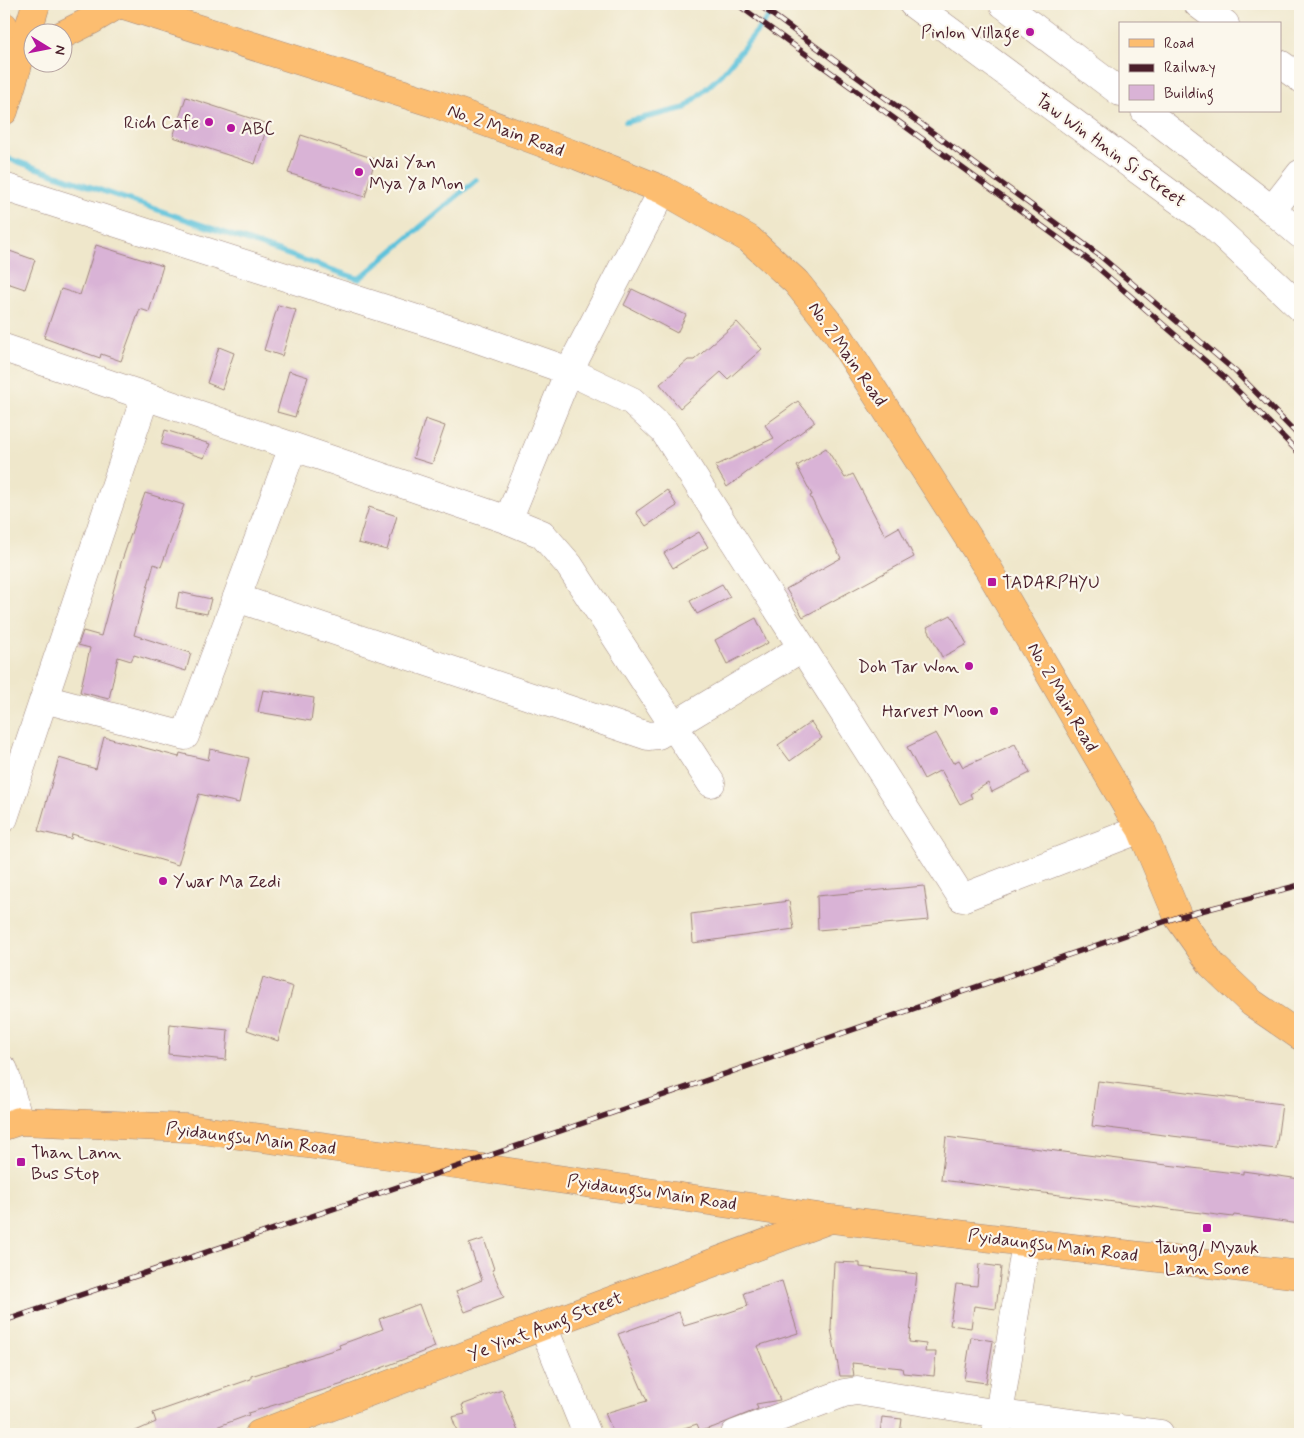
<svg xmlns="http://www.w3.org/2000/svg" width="1304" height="1438" font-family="Mynerve,sans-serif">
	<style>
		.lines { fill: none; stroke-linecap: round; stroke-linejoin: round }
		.stream { stroke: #5dc2db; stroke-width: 5.5 }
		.building { fill: #d9b3d6 }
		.minor-casing { stroke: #9c837b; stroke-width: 29 }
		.major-casing { stroke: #9c837b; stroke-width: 29 }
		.minor { stroke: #fff; stroke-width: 28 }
		.major { stroke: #fcbd6f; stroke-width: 28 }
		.rail-casing { stroke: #4a1f2b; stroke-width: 5.5 }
		.rail { stroke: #fbf7ec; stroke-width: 4; stroke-dasharray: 11; stroke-linecap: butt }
		.poi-dot { fill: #b5179e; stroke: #fbf7ec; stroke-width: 2 }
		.labels { text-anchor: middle; stroke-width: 4.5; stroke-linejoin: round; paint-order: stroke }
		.poi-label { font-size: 18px; fill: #4a1f2b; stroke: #fbf7ec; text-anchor: start }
		.street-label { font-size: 18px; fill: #4a1f2b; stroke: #fbf7ec }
	</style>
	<rect width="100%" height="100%" fill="#fbf7ec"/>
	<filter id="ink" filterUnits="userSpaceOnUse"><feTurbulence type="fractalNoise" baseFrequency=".02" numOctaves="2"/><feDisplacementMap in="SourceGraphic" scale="10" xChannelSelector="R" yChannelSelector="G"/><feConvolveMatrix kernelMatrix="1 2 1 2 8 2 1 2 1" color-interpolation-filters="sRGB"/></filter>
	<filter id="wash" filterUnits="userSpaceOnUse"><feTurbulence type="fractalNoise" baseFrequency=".0096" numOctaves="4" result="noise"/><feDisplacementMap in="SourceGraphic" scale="20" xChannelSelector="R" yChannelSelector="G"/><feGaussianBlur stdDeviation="1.12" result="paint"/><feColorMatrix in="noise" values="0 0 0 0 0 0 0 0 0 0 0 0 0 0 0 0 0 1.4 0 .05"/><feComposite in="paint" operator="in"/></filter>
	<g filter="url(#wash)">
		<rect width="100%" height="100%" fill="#efe7cb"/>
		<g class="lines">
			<!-- stream -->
			<g class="stream">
				<polyline points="626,122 685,108 722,74 779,4"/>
				<polyline points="4,157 359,279 476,180"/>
			</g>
		</g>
		<g id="blocks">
			<!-- building -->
			<g class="building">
				<polygon points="186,97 268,124 255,164 173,137"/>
				<polygon points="301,135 375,159 365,197 288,173"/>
				<polygon points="96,245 163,266 149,312 140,309 121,361 101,354 100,358 44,338 61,289 80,295"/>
				<polygon points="4,249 35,260 25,289 4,282"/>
				<polygon points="632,289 686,315 677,333 624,305"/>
				<polygon points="278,305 296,310 282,356 264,350"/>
				<polygon points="737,322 762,349 728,379 721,372 680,408 660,384 688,360 694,360"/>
				<polygon points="219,347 234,353 222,389 207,383"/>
				<polygon points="289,371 308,377 295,417 277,412"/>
				<polygon points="798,401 815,422 727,487 715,466 774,438 765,425"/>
				<polygon points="425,419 445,426 432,464 413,458"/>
				<polygon points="165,430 210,444 204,458 161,444"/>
				<polygon points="826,448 845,478 853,474 885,535 899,527 914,557 803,617 786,589 841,558 810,496 812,495 797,466"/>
				<polygon points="667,490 677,506 646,526 636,512"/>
				<polygon points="145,493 184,505 161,567 154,564 134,635 191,653 186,671 134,655 131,661 118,657 109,699 80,692 90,648 78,645 83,631 101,636 121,563"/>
				<polygon points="369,507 397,516 387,550 358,543"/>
				<polygon points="699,532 708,547 673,568 664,553"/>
				<polygon points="722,584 730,597 697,614 690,601"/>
				<polygon points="179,592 211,599 207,614 176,608"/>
				<polygon points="951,615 967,644 942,657 927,627"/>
				<polygon points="756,618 768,643 727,664 715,640"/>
				<polygon points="263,690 314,698 311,721 258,712"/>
				<polygon points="811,722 822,738 790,761 778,745"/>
				<polygon points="936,733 953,763 959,760 963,767 1015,744 1030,773 992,792 988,783 970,794 972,798 960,804 941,770 924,779 907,747"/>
				<polygon points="104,737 179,757 180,753 208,760 210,749 249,758 239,803 199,794 178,865 72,834 71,839 38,831 59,758 96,769"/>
				<polygon points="924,886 929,920 818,930 817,896"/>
				<polygon points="789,901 794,929 693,943 691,914"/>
				<polygon points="263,977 293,987 278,1041 247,1030"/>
				<polygon points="170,1024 228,1030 226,1060 168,1054"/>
				<polygon points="1098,1081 1282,1104 1276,1149 1092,1126"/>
				<polygon points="946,1137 1150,1163 1243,1174 1243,1171 1300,1179 1300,1224 1234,1215 1233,1217 941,1180"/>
				<polygon points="484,1239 494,1269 492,1270 504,1297 465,1312 456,1291 482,1280 469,1244"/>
				<polygon points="834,1262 860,1263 860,1267 917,1274 909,1342 926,1344 925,1352 936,1352 934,1376 903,1373 902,1368 852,1363 854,1376 840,1376 831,1329"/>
				<polygon points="979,1264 1001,1267 996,1309 974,1306 971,1328 950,1325 956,1284 977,1286"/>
				<polygon points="782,1281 798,1333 757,1346 780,1400 756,1404 758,1409 714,1427 700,1431 697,1424 665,1434 614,1434 605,1413 647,1401 618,1334 679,1312 684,1326 727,1313 748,1306 744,1293"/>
				<polygon points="419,1304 435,1347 343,1383 343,1384 248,1413 249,1415 197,1434 129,1434 156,1422 153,1413 251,1379 251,1376 340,1348 339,1345 383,1329 379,1319"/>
				<polygon points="971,1337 993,1341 986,1383 964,1380"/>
				<polygon points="502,1390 519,1434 458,1434 452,1417 465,1414 462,1405"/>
				<polygon points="882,1417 902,1419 900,1434 880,1434"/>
			</g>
		</g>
	</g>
	<g filter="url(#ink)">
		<use href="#blocks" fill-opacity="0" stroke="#9c837b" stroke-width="1"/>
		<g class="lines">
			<!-- minor casing -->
			<g class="minor-casing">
				<g id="minor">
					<polyline points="913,4 1210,223 1300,307"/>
					<polyline points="1003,4 1120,92"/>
					<polyline points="1198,4 1225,24"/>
					<polyline points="1280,64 1300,78"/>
					<polyline points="1145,111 1272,210 1300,234"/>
					<polyline points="4,187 464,334 569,371 632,401 664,431 962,898 1141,829"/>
					<polyline points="1272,210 1300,174"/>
					<polyline points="4,348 508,520 542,534 569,565 711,783"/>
					<polyline points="508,520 569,371 663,190"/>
					<polyline points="237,598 648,736 658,735 802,648"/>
					<polyline points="44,699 185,736 293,447"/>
					<polyline points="4,818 145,397"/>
					<polyline points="4,1070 19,1121"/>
					<polyline points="543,1326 587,1434"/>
					<polyline points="735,1434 844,1393 857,1391 999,1414 1160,1434"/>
					<polyline points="996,1434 1026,1242"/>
				</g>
			</g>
			<!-- major casing -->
			<g class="major-casing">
				<g id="major">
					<polyline points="120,4 436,104 578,156 663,190 749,239 796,282 837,333 989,570 1130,812 1141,829 1178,917 1212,965 1252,1003 1300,1036"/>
					<polyline points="4,26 17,68"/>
					<polyline points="62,35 92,20 119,4"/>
					<polyline points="4,111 36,4"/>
					<polyline points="4,1126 19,1121 187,1128 462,1165 832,1219 1300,1275"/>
					<polyline points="259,1434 543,1326 828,1220"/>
				</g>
			</g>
			<!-- minor -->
			<use href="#minor" class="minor"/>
			<!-- major -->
			<use href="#major" class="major"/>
			<!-- rail casing -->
			<g class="rail-casing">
				<g id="rail">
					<polyline points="737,4 1090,261 1225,378 1300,454"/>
					<polyline points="758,4 1099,255 1235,371 1300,437"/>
					<polyline points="4,1321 462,1165 1178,917 1300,885"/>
				</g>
			</g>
			<!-- rail -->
			<use href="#rail" class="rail"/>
		</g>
	</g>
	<!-- markers -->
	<g class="poi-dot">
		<circle cx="1030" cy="32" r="5"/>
		<circle cx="209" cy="122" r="5"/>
		<circle cx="231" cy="128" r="5"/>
		<circle cx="359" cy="172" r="5"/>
		<rect x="987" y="577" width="10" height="10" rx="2.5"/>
		<circle cx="969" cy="666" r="5"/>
		<circle cx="994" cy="711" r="5"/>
		<circle cx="163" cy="881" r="5"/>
		<rect x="16" y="1157" width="10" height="10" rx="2.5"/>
		<rect x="1202" y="1223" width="10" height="10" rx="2.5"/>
	</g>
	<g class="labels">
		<!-- poi labels -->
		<g class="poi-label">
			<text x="1020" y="38" text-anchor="end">Pinlon Village</text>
			<text x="199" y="128" text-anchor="end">Rich Cafe</text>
			<text x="241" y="134">ABC</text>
			<text x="369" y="168">Wai Yan<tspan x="369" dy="21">Mya Ya Mon</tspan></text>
			<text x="1002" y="588">TADARPHYU</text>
			<text x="959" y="672" text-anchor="end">Doh Tar Won</text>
			<text x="984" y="717" text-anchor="end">Harvest Moon</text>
			<text x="173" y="887">Ywar Ma Zedi</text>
			<text x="31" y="1158">Than Lann<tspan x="31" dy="21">Bus Stop</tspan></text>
			<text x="1207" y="1253" text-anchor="middle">Taung/ Myauk<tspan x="1207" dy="21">Lann Sone</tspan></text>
		</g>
		<!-- street labels -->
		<g class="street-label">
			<text transform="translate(506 130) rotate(20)" y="6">No. 2 Main Road</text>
			<text transform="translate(1111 150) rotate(36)" y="6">Taw Win Hnin Si Street</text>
			<text transform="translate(848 354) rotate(55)" y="6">No. 2 Main Road</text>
			<text transform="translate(1063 697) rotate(60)" y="6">No. 2 Main Road</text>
			<text transform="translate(251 1138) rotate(7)" y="6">Pyidaungsu Main Road</text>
			<text transform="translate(652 1192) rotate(8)" y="6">Pyidaungsu Main Road</text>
			<text transform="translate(1053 1245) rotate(7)" y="6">Pyidaungsu Main Road</text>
			<text transform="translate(545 1326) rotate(-21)" y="6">Ye Yint Aung Street</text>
		</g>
	</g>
	<!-- margin -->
	<rect width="1304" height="1438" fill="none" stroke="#fbf7ec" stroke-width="20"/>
	<!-- legend -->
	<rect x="1119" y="22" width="162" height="90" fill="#fbf7ec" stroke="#b4a19f"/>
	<rect x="1129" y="39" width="25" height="8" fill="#fcbd6f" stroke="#b4a19f"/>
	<text x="1164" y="48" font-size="15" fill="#4a1f2b">Road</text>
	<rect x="1129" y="64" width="25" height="8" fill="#4a1f2b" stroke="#b4a19f"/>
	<text x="1164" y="72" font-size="15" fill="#4a1f2b">Railway</text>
	<rect x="1129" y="85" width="25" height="15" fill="#d9b3d6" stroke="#b4a19f"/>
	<text x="1164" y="98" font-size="15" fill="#4a1f2b">Building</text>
	<!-- north arrow -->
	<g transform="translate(48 48) rotate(100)"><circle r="24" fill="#fbf7ec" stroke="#b4a19f"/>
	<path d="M0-4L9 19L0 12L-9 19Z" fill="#b5179e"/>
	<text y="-8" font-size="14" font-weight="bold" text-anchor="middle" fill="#4a1f2b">N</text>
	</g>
</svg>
